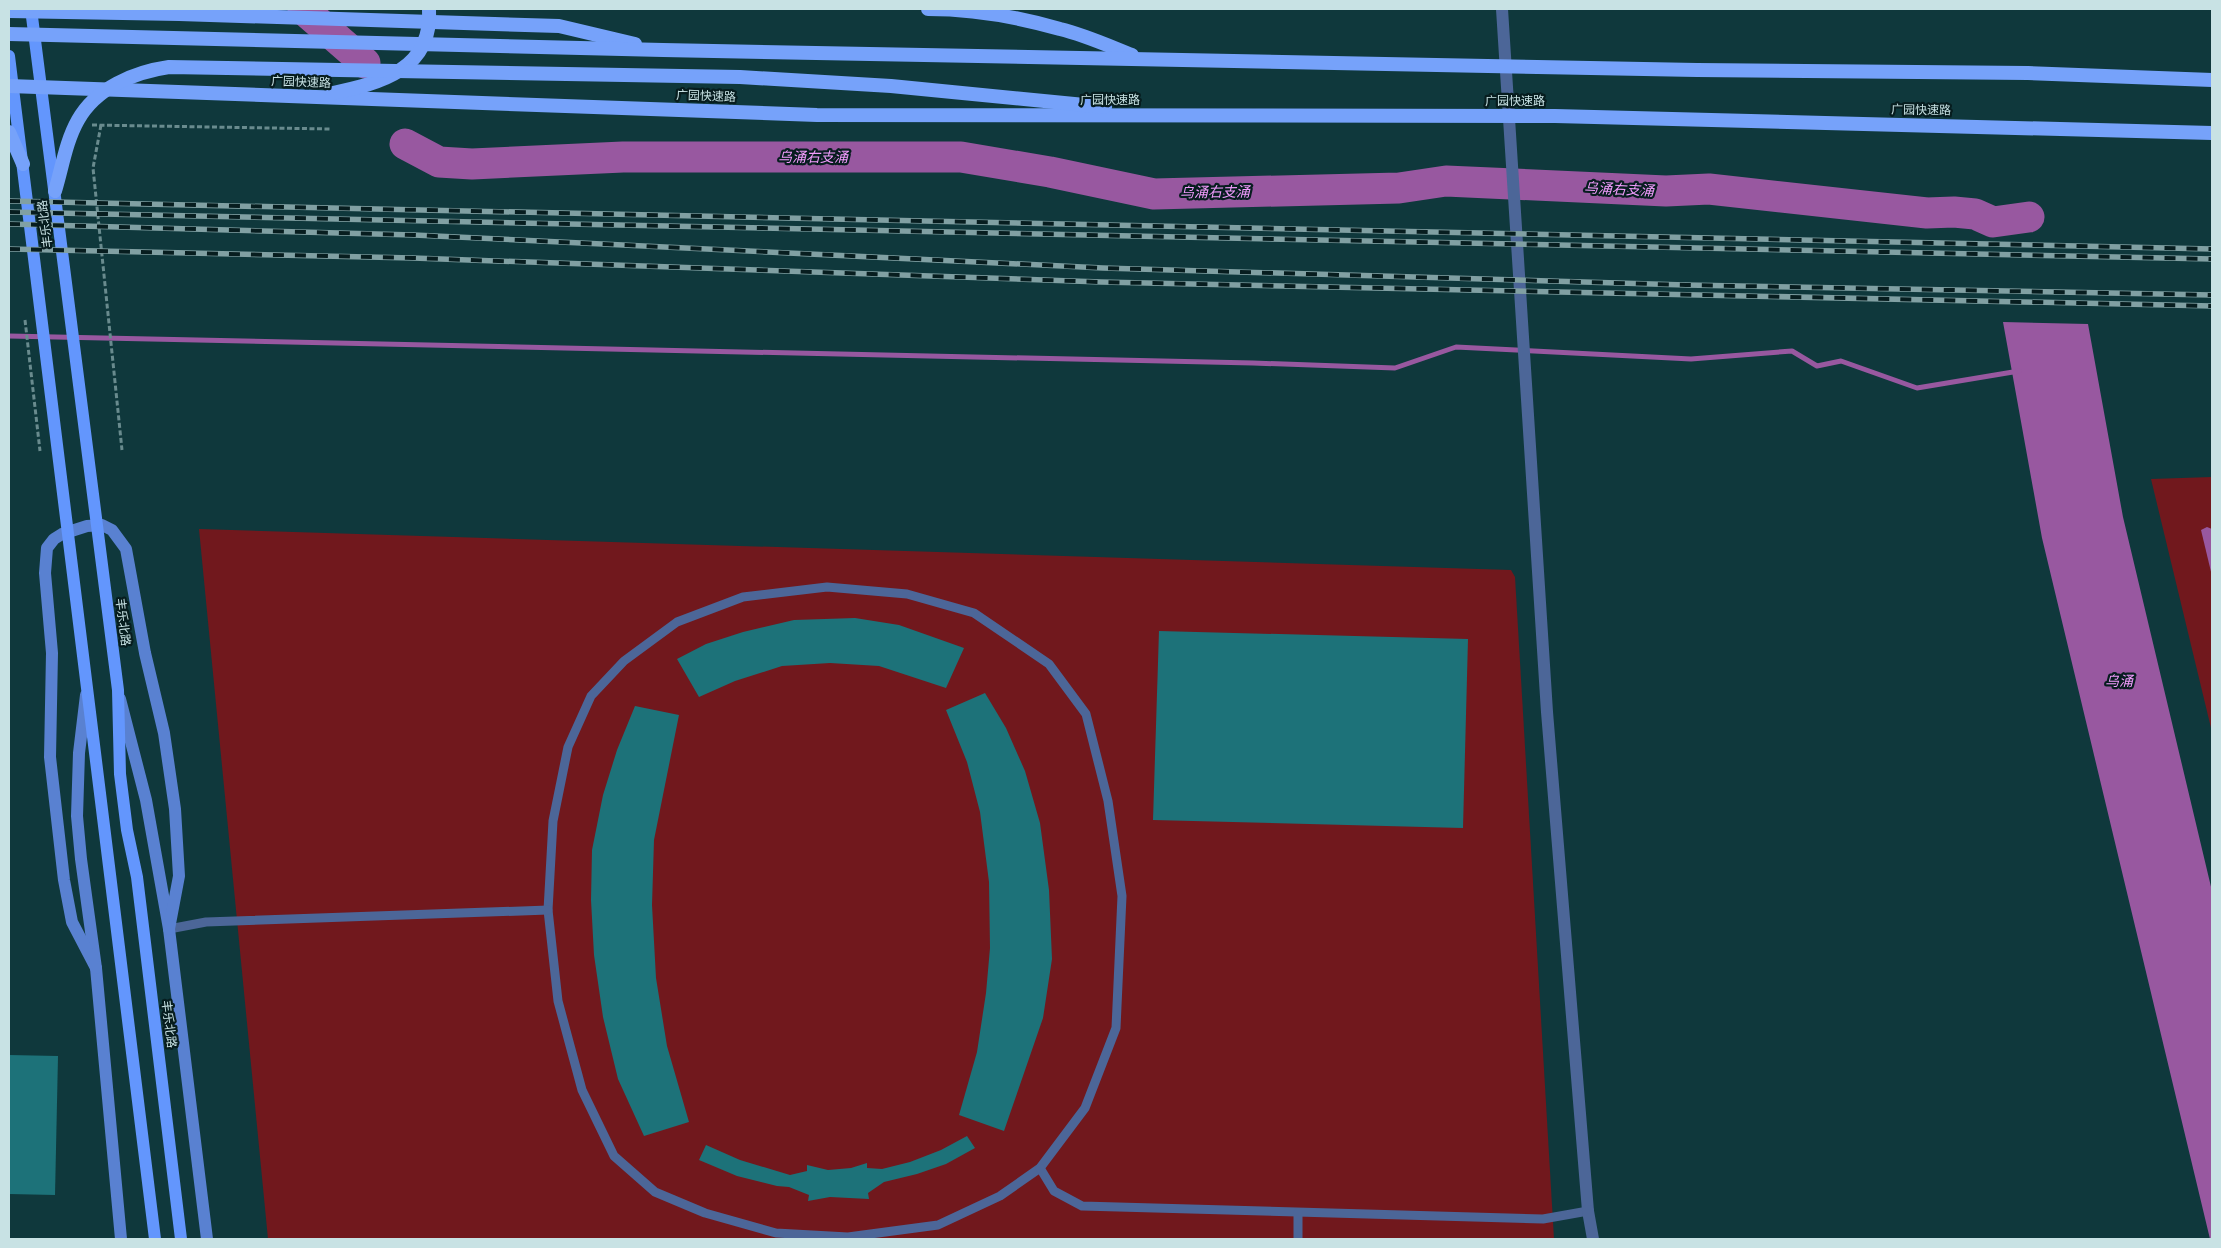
<svg xmlns="http://www.w3.org/2000/svg" width="2221" height="1248" font-family="'Source Sans 3','Noto Sans SC',sans-serif">
	<style>
		.green { fill: #71181d }
		.water { fill: #9858a0 }
		.lines { fill: none; stroke-linecap: round; stroke-linejoin: round }
		.stream { stroke: #9858a0; stroke-width: 5 }
		.river { stroke: #9858a0; stroke-width: 31 }
		.building { fill: #1d7279 }
		.path { stroke: #698b8e; stroke-width: 3; stroke-dasharray: 5 2.5; stroke-linecap: butt }
		.service { stroke: #4c6698; stroke-width: 9 }
		.minor { stroke: #4c6698; stroke-width: 12 }
		.tertiary { stroke: #4c6698; stroke-width: 12 }
		.secondary { stroke: #5981d1; stroke-width: 12 }
		.primary { stroke: #6396fd; stroke-width: 12 }
		.trunk { stroke: #76a2fa; stroke-width: 14 }
		.rail-casing { stroke: #81a0a3; stroke-width: 5.5 }
		.rail { stroke: #071d1f; stroke-width: 4; stroke-dasharray: 11; stroke-linecap: butt }
		.labels { text-anchor: middle; stroke-width: 4.5; stroke-linejoin: round; paint-order: stroke }
		.street-label { font-size: 12px; fill: #c8e2e4; stroke: #071d1f }
		.water-label { font-size: 14px; font-style: italic; fill: #f29cfd; stroke: #071d1f }
	</style>
	<rect width="100%" height="100%" fill="#0f383c"/>
	<!-- green -->
	<g class="green">
		<polygon points="2212,477 2212,732 2151,479"/>
		<polygon points="199,529 1511,570 1515,577 1554,1239 268,1239"/>
	</g>
	<!-- water -->
	<g class="water">
		<polygon points="2003,322 2088,324 2123,517 2212,891 2212,1239 2210,1239 2042,538"/>
		<polygon points="2207,527 2212,529 2212,576 2201,530"/>
	</g>
	<g class="lines">
		<!-- stream -->
		<polyline class="stream" points="9,336 1253,363 1395,368 1456,347 1691,359 1792,351 1817,366 1841,361 1917,388 2019,371"/>
		<!-- river -->
		<g class="river">
			<polyline points="303,9 365,63"/>
			<polyline points="405,144 439,162 472,164 623,157 961,157 1050,172 1154,194 1399,188 1446,181 1666,191 1709,189 1927,213 1954,212 1975,214 1993,222 2029,217"/>
		</g>
	</g>
	<!-- building -->
	<g class="building">
		<polygon points="855,618 899,625 964,648 946,688 879,666 830,663 782,666 735,681 699,697 677,659 706,644 743,632 794,620"/>
		<polygon points="1159,631 1468,639 1463,828 1153,820"/>
		<polygon points="985,693 1006,728 1025,771 1040,823 1049,890 1052,959 1043,1018 1004,1131 959,1115 977,1052 986,993 990,948 989,882 980,812 967,762 946,710"/>
		<polygon points="635,706 679,715 654,840 652,905 656,978 667,1046 689,1122 644,1136 618,1079 603,1017 594,955 591,900 592,850 603,795 617,750"/>
		<polygon points="9,1055 58,1056 55,1195 9,1194"/>
		<polygon points="967,1136 975,1148 946,1164 917,1174 884,1182 868,1193 869,1199 830,1197 808,1201 809,1195 789,1187 777,1186 737,1176 699,1160 706,1145 740,1160 790,1175 807,1171 807,1165 828,1170 851,1168 867,1163 867,1168 882,1169 910,1162 941,1150"/>
	</g>
	<g class="lines">
		<!-- path -->
		<g class="path">
			<polyline points="92,125 330,129"/>
			<polyline points="101,125 93,168 122,450"/>
			<polyline points="25,320 40,451"/>
		</g>
		<!-- service -->
		<g class="service">
			<polygon points="827,587 907,594 974,613 1049,664 1086,714 1108,801 1122,896 1116,1028 1085,1108 1040,1168 1000,1196 938,1225 848,1237 776,1233 705,1213 655,1192 614,1156 582,1090 558,1001 548,910 553,821 568,747 591,696 624,661 677,622 743,597"/>
			<polyline points="169,929 206,922 548,910"/>
			<polyline points="1040,1168 1054,1191 1082,1206 1543,1219 1588,1211"/>
			<polyline points="1298,1213 1298,1239"/>
		</g>
		<!-- minor -->
		<polyline class="minor" points="1502,9 1547,712 1588,1211"/>
		<!-- tertiary -->
		<polyline class="tertiary" points="1588,1211 1593,1239"/>
		<!-- secondary -->
		<g class="secondary">
			<polyline points="86,695 79,753 77,816 81,859 96,968 121,1239"/>
			<polyline points="120,699 146,800 169,929 207,1239"/>
			<polyline points="96,968 72,922 64,880 50,757 52,653 45,573 47,548 54,539 62,534 87,526 102,525 112,530 126,549 145,653 164,733 175,809 179,876 169,929"/>
		</g>
		<!-- primary -->
		<g class="primary">
			<polyline points="31,9 118,690 120,774 127,830 137,877 181,1239"/>
			<polyline points="9,56 155,1239"/>
		</g>
		<!-- trunk -->
		<g class="trunk">
			<path d="M928,9C972,9 1018,17 1060,29C1085,35 1109,46 1132,55"/>
			<polyline points="9,11 179,14 559,26 635,44"/>
			<polyline points="9,34 663,50 1697,70 2028,73 2212,80"/>
			<polyline points="9,86 817,115 1555,116 2212,133"/>
			<path d="M333,93C380,83 433,70 429,9"/>
			<polyline points="9,132 23,164"/>
			<path d="M55,191C62,168 66,141 78,120C96,88 134,72 169,67L740,77L891,86L1105,107"/>
		</g>
		<!-- rail casing -->
		<g class="rail-casing">
			<g id="rail">
				<polyline points="9,201 2212,249"/>
				<polyline points="9,212 2212,259"/>
				<polyline points="9,224 414,235 1103,268 1686,285 2212,295"/>
				<polyline points="9,249 413,258 1101,282 2212,306"/>
			</g>
		</g>
		<!-- rail -->
		<use href="#rail" class="rail"/>
	</g>
	<g class="labels">
		<!-- street labels -->
		<g class="street-label">
			<text transform="translate(301 82) rotate(2)" y="4">广园快速路</text>
			<text transform="translate(706 96) rotate(2)" y="4">广园快速路</text>
			<text x="1110" y="104">广园快速路</text>
			<text x="1515" y="105">广园快速路</text>
			<text transform="translate(1921 110) rotate(1)" y="4">广园快速路</text>
			<text transform="translate(45 224) rotate(-97)" y="4">丰乐北路</text>
			<text transform="translate(123 622) rotate(83)" y="4">丰乐北路</text>
			<text transform="translate(169 1024) rotate(83)" y="4">丰乐北路</text>
		</g>
		<!-- water labels -->
		<g class="water-label">
			<text x="813" y="162">乌涌右支涌</text>
			<text transform="translate(1619 189) rotate(3)" y="5">乌涌右支涌</text>
			<text transform="translate(1215 192) rotate(-1)" y="5">乌涌右支涌</text>
			<text x="2119" y="686">乌涌</text>
		</g>
	</g>
	<!-- border -->
	<rect width="2221" height="1248" fill="none" stroke="#c8e2e4" stroke-width="20"/>
</svg>
